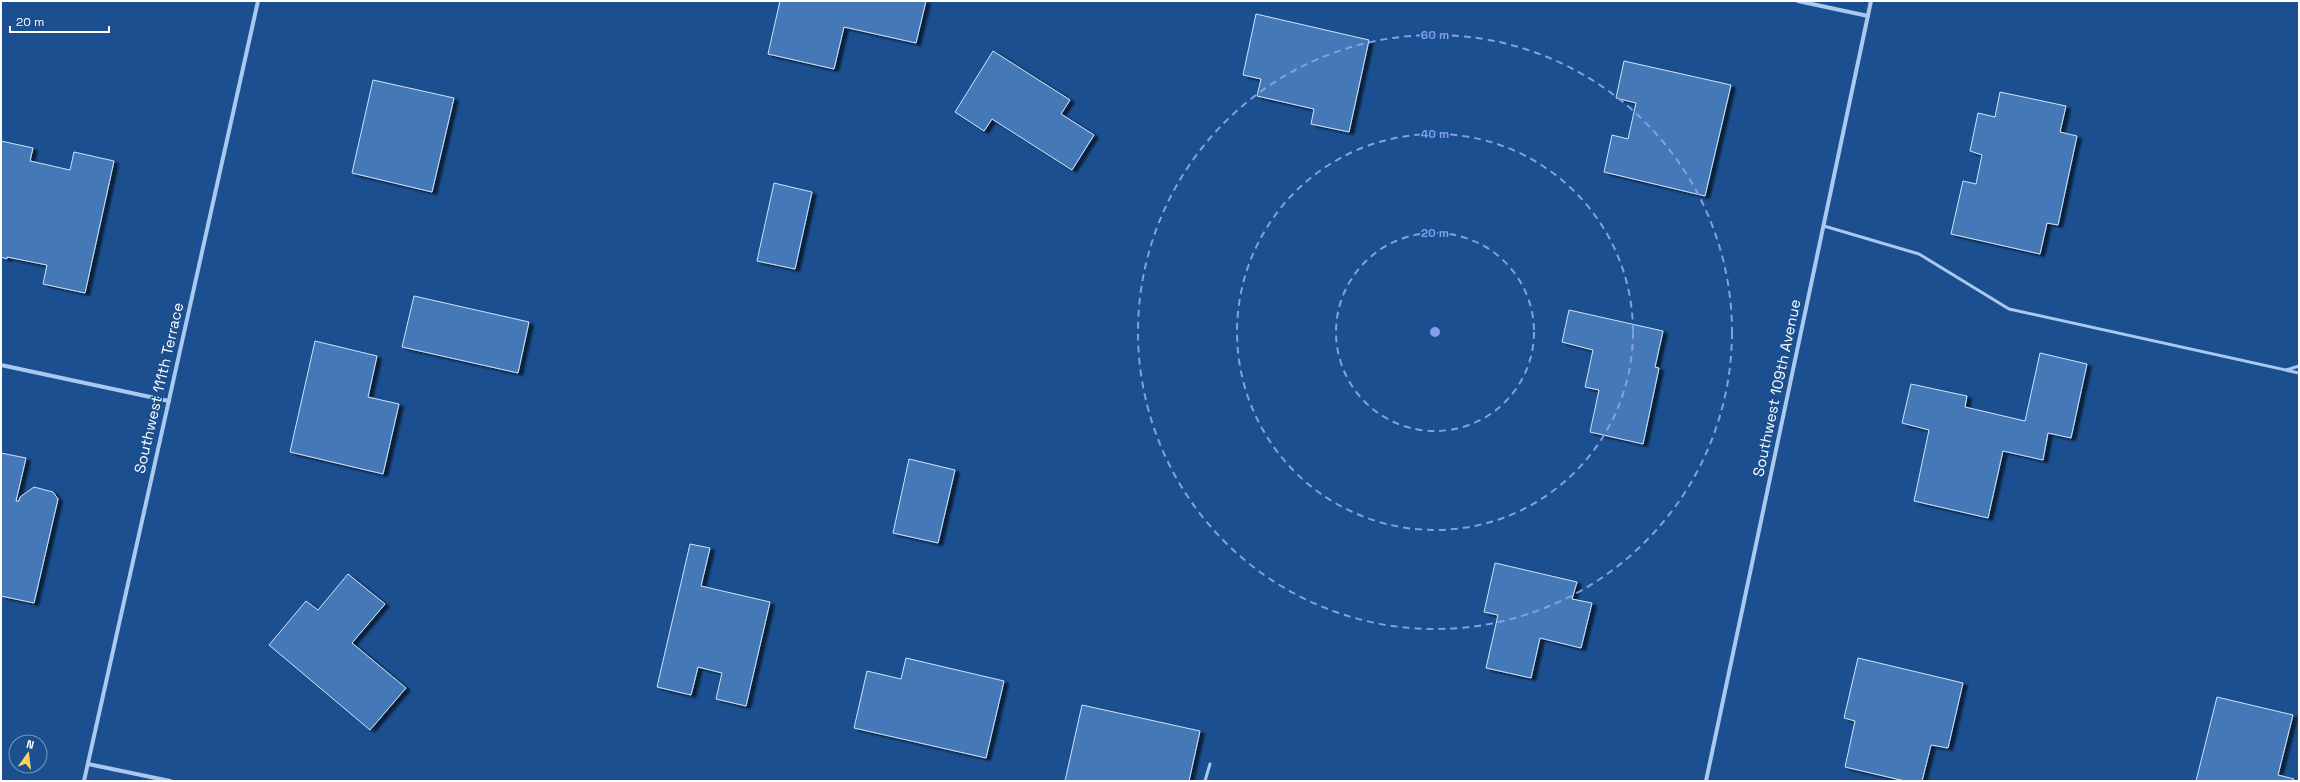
<svg xmlns="http://www.w3.org/2000/svg" width="2300" height="782" font-family="'Space Grotesk',sans-serif">
	<style>
		.building { fill: #4478b7; stroke: #cfe3fa; filter: url(#shadow) }
		.lines { fill: none; stroke-linecap: round; stroke-linejoin: round }
		.lane { stroke: #a9c9ee; stroke-width: 3 }
		.street { stroke: #a9c9ee; stroke-width: 4 }
		.ring { fill: none; stroke: #839eea; stroke-width: 2; stroke-dasharray: 7 5 }
		.labels { text-anchor: middle; stroke-width: 3; stroke-linejoin: round; paint-order: stroke }
		.street-label { font-size: 15px; fill: #fff; stroke: #1b4f8f }
		.centre { fill: #839eea; stroke: #1b4f8f; stroke-width: 2 }
		.ring-label { font-size: 12px; text-anchor: middle; font-weight: bold; fill: #839eea; stroke: #1b4f8f; stroke-width: 3; stroke-linejoin: round; paint-order: stroke }
	</style>
	<defs>
		<filter id="shadow"><feDropShadow dx="4.5" dy="2.5" stdDeviation="1" flood-color="#0009"/></filter>
	</defs>
	<rect width="100%" height="100%" fill="#1b4f8f"/>
	<!-- building -->
	<g class="building">
		<polygon points="780,1 926,1 916,43 844,27 834,69 768,54"/>
		<polygon points="1256,14 1369,40 1349,132 1311,124 1314,109 1257,96 1261,79 1243,75"/>
		<polygon points="993,51 1070,100 1061,114 1094,135 1072,170 992,119 984,131 955,112"/>
		<polygon points="1624,61 1731,85 1705,196 1604,172 1612,135 1628,139 1636,103 1616,98"/>
		<polygon points="373,80 454,98 432,192 352,173"/>
		<polygon points="2000,92 2066,106 2060,132 2077,136 2058,225 2047,223 2040,254 1951,234 1963,181 1976,184 1982,155 1970,151 1978,113 1995,117"/>
		<polygon points="1,141 33,148 30,161 70,170 74,152 114,161 85,293 43,284 47,265 7,257 7,259 1,257"/>
		<polygon points="774,183 812,192 795,269 757,261"/>
		<polygon points="414,296 529,322 518,373 402,347"/>
		<polygon points="1569,310 1663,331 1655,367 1659,368 1643,444 1590,432 1599,390 1585,387 1593,350 1562,342"/>
		<polygon points="315,341 377,356 368,397 399,404 383,474 290,452"/>
		<polygon points="2040,353 2087,364 2071,438 2048,433 2043,460 2003,451 1988,518 1914,501 1929,430 1902,423 1911,384 1967,396 1965,407 2025,421"/>
		<polygon points="1,453 26,458 16,501 19,501 20,497 34,487 53,492 58,499 34,603 1,596"/>
		<polygon points="909,459 955,470 938,543 893,533"/>
		<polygon points="690,544 710,548 701,586 770,602 746,706 716,699 722,673 698,667 691,695 657,687"/>
		<polygon points="1495,563 1577,582 1572,599 1592,603 1581,648 1540,638 1531,678 1486,668 1498,615 1484,612"/>
		<polygon points="348,574 385,604 352,643 406,688 370,730 269,645 306,601 318,610"/>
		<polygon points="906,658 1004,681 986,758 854,728 867,671 901,679"/>
		<polygon points="1858,658 1963,683 1948,748 1931,745 1922,781 1905,781 1845,767 1855,721 1844,718"/>
		<polygon points="2217,697 2293,715 2278,775 2294,779 2293,781 2196,781"/>
		<polygon points="1082,705 1200,731 1189,781 1065,781"/>
	</g>
	<g class="lines">
		<!-- lane -->
		<g class="lane">
			<polyline points="1824,226 1919,254 2009,309 2299,373"/>
			<polyline points="2286,370 2299,366"/>
			<polyline points="1205,781 1210,764"/>
		</g>
		<!-- street -->
		<g class="street">
			<polyline points="1798,1 1868,16"/>
			<polyline points="1,365 169,401"/>
			<polyline points="88,764 170,781"/>
			<polyline points="84,781 258,1"/>
			<polyline points="1706,781 1871,1"/>
		</g>
	</g>
	<!-- distance rings -->
	<g class="ring">
		<circle cx="1435" cy="332" r="99"/>
		<circle cx="1435" cy="332" r="198"/>
		<circle cx="1435" cy="332" r="297"/>
	</g>
	<g class="labels">
		<!-- street labels -->
		<g class="street-label">
			<text transform="translate(159 388) rotate(-77)" y="5">Southwest 111th Terrace</text>
			<text transform="translate(1777 388) rotate(-78)" y="5">Southwest 109th Avenue</text>
		</g>
	</g>
	<circle cx="1435" cy="332" r="6" class="centre"/>
	<g class="ring-label">
		<text x="1435" y="39">60 m</text>
		<text x="1435" y="138">40 m</text>
		<text x="1435" y="237">20 m</text>
	</g>
	<!-- border -->
	<rect width="2300" height="782" fill="none" stroke="#ffffff" stroke-width="4"/>
	<!-- north arrow -->
	<g transform="translate(28 754) rotate(14)"><circle r="19" fill="#1b4f8f" stroke="#7695bc"/>
	<path d="M0-3L7 15L0 10L-7 15Z" fill="#ffd166"/>
	<text y="-6" font-size="11" font-weight="bold" text-anchor="middle" fill="#ffffff">N</text>
	</g>
	<!-- scale -->
	<path d="M10 26v6h99v-6" fill="none" stroke="#ffffff" stroke-width="2"/>
	<text x="16" y="26" font-size="12" fill="#ffffff" stroke="#1b4f8f" stroke-width="3" paint-order="stroke">20 m</text>
</svg>
